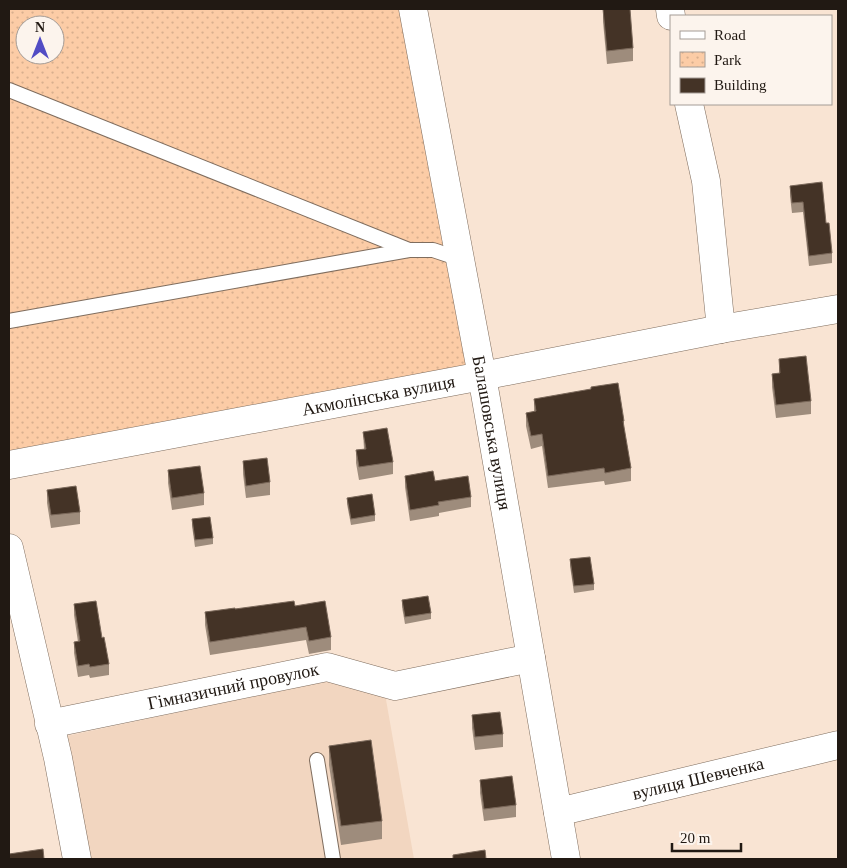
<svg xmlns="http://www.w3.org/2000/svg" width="847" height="868" font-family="Georgia,serif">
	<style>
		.built { fill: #f2d6c0 }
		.park { fill: url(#park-dots); fill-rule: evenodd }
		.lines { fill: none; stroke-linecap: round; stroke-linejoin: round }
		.lane-casing { stroke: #7f6d5e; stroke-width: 16 }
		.street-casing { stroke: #7f6d5e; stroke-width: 29 }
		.lane { stroke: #fff; stroke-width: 14 }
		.street { stroke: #fff; stroke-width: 28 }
		.wall { fill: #9e8c7c }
		.building { fill: #443326; stroke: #7a685a }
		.labels { text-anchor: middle; stroke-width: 5; stroke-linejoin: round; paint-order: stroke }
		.street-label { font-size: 18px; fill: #211913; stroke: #fcf4ed }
	</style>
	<defs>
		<pattern id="park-dots" width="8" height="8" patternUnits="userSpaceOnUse" patternTransform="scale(1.25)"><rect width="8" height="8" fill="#fccca6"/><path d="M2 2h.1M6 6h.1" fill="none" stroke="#d8af8e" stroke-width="1.8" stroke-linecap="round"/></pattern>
	</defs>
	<rect width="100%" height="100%" fill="#f9e4d3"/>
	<!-- built -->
	<polygon class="built" points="326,681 385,694 414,859 90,859 67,736"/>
	<!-- park -->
	<path class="park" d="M9,9H413L482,376L9,465ZM25,25H55V55H25Z"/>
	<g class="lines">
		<!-- lane casing -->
		<g class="lane-casing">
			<g id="lane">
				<polyline points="9,90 409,250 433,250 460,259"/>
				<polyline points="9,321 409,250"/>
				<polyline points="317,760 333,859"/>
			</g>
		</g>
		<!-- street casing -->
		<g class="street-casing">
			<g id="street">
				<path id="s1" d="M413,9L482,376L566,859"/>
				<polyline points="670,9 671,16"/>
				<polyline points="689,104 706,181 721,329"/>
				<path id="s2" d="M9,465L482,376L721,329L838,309"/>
				<polyline points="9,548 58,758 77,859"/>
				<path id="s3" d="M49,724L327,667L395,686L531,658"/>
				<path id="s4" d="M558,812L838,745"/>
			</g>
		</g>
		<!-- lane -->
		<use href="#lane" class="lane"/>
		<!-- street -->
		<use href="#street" class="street"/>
	</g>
	<!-- wall -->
	<g class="wall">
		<polygon points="603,9 633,48 633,61 607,64 603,22"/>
		<polygon points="790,186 826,223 832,253 832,263 809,266 803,212 792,213 790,196"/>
		<polygon points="779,359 811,401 811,414 776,418 772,387 772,374 779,373"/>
		<polygon points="534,399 624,421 624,429 631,468 631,481 605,485 604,481 548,488 542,446 531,449 526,426 526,413 534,412"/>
		<polygon points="363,432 393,462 393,474 359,480 356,463 356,450 364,449"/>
		<polygon points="243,461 270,482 270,495 246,498 243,474"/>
		<polygon points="168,470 204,493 204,505 172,510 168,483"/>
		<polygon points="405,476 435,481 471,497 471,507 439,513 439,516 410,521 405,487"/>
		<polygon points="47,490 80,512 80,524 51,528 47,503"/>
		<polygon points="347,498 375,515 375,521 351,525 347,504"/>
		<polygon points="192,519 213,538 213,544 195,547 192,526"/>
		<polygon points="570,559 594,584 594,590 574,593 570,566"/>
		<polygon points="402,600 431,613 431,619 405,624 402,607"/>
		<polygon points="74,604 102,638 109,664 109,675 90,678 89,675 78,677 74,653 74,642 78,642 74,615"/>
		<polygon points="295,606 331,637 331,650 309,654 306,640 210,655 205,625 205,612 235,609"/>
		<polygon points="472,715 503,734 503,747 475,750 472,728"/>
		<polygon points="329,746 382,821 382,839 341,845 329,765"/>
		<polygon points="480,780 516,805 516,817 484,821 480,793"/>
	</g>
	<!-- building -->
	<g class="building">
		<polygon points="603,9 630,9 633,48 607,51"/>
		<polygon points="822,182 826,223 829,223 832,253 809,256 803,202 792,203 790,186"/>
		<polygon points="806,356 811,401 776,405 772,374 780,373 779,359"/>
		<polygon points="618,383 624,421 623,421 631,468 605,473 604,468 548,476 542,434 531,436 526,413 536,411 534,399 591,389 591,387"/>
		<polygon points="387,428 393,462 359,467 356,450 366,449 363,432"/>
		<polygon points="267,458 270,482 246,486 243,461"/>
		<polygon points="200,466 204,493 172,498 168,470"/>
		<polygon points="433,471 435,481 468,476 471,497 438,502 439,505 410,510 405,476"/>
		<polygon points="76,486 80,512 51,515 47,490"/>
		<polygon points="372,494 375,515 351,519 347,498"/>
		<polygon points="210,517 213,538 195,540 192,519"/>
		<polygon points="590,557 594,584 574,586 570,559"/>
		<polygon points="428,596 431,613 405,617 402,600"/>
		<polygon points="96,601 102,638 104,637 109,664 90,667 89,664 78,666 74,642 80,641 74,604"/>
		<polygon points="294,601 295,606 325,601 331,637 309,641 306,627 210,642 205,612 235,608 235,609"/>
		<polygon points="500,712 503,734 475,737 472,715"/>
		<polygon points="371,740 382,821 341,826 329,746"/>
		<polygon points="512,776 516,805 484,809 480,780"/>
		<polygon points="43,849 44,859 9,859 9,854"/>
		<polygon points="485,850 486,859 453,859 453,855"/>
	</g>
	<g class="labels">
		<!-- street labels -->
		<g class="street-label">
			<text dy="6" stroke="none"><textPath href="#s2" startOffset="376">Акмолінська вулиця</textPath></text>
			<text dy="6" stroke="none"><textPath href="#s1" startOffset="431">Балашовська вулиця</textPath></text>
			<text dy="6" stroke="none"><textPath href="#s3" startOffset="188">Гімназичний провулок</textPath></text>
			<text dy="6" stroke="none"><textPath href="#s4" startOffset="144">вулиця Шевченка</textPath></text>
		</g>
	</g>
	<!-- border -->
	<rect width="847" height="868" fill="none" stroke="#211913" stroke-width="20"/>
	<!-- legend -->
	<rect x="670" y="15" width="162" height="90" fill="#fcf4ed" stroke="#a49c96"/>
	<rect x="680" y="31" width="25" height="8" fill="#ffffff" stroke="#a49c96"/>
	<text x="714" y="40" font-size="15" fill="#211913">Road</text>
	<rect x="680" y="52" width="25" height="15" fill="url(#park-dots)" stroke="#a49c96"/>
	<text x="714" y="65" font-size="15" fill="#211913">Park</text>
	<rect x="680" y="78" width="25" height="15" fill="#443326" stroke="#a49c96"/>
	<text x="714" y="90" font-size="15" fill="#211913">Building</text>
	<!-- north arrow -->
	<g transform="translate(40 40)"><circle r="24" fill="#fcf4ed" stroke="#a49c96"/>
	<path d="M0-4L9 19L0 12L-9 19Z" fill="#524cc4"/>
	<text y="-8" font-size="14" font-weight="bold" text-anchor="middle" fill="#211913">N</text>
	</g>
	<!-- scale -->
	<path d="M672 843v8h69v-8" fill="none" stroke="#211913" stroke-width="2.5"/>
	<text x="680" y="843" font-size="15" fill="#211913" stroke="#fcf4ed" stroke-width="4" paint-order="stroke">20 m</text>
</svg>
